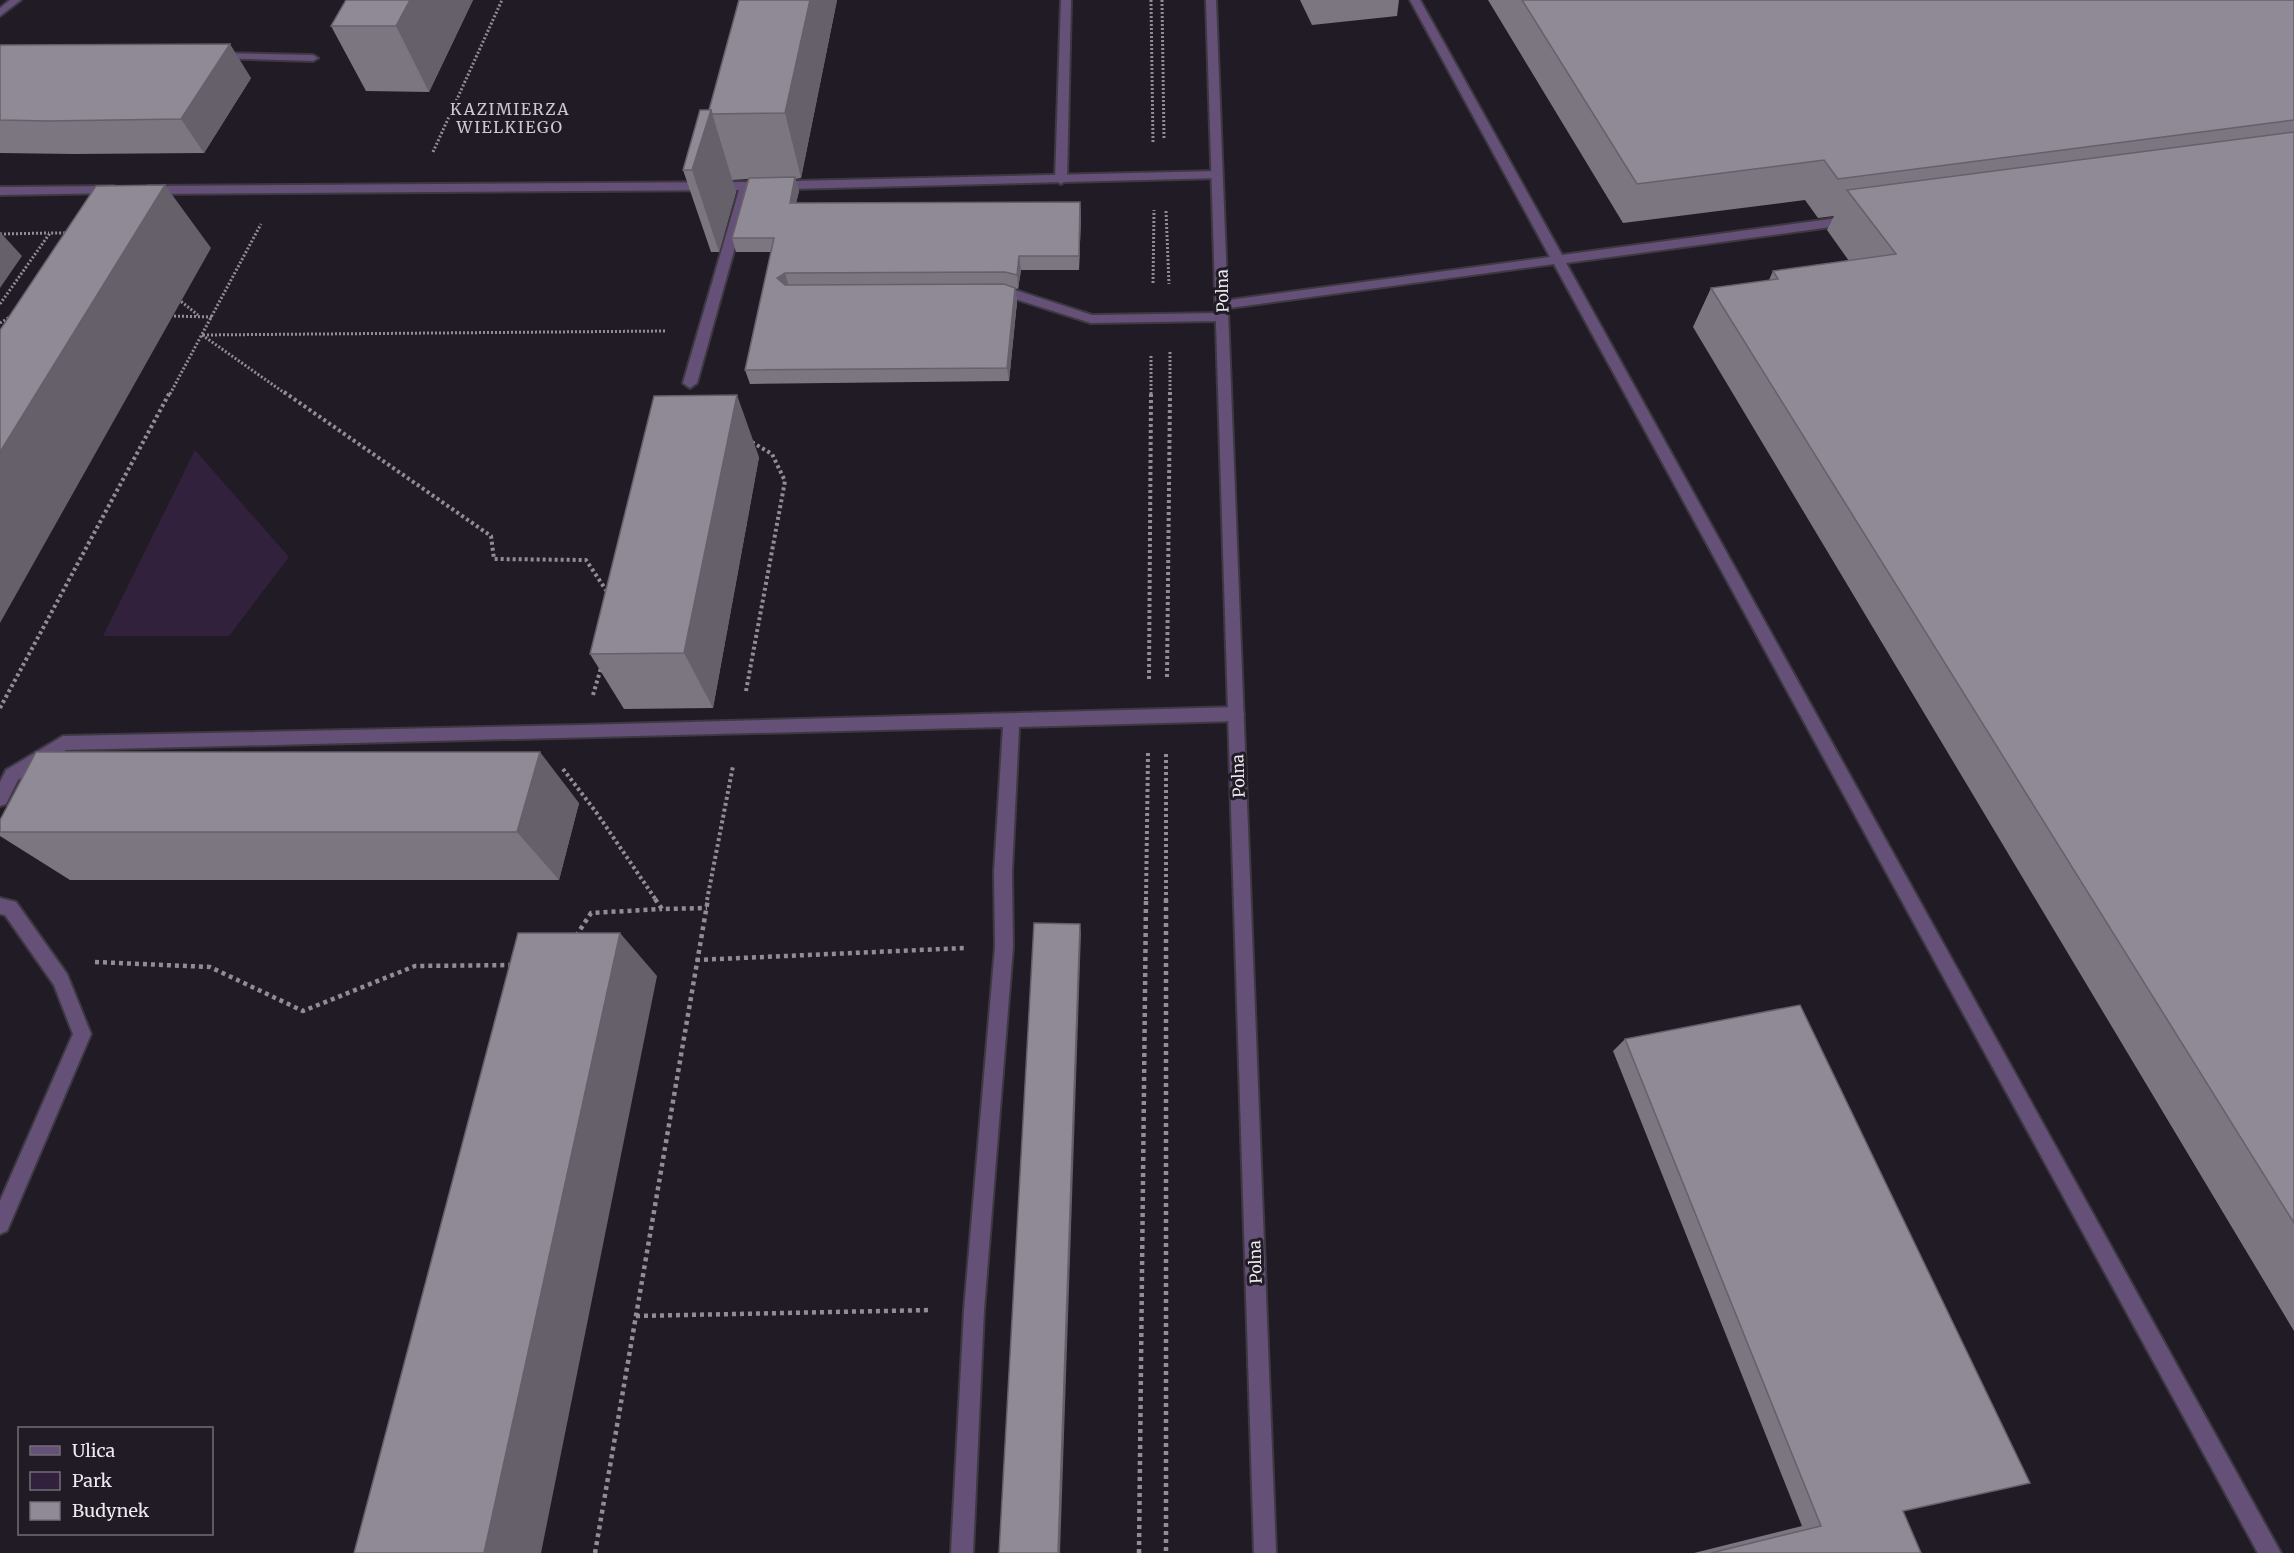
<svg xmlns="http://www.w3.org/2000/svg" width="2294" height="1553" font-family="Merriweather,serif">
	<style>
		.green { fill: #31213d }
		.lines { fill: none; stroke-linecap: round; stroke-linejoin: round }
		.service-casing { stroke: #3d3841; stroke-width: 4 }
		.minor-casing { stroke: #3d3841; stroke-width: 4 }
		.tertiary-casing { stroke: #3d3841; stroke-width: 4 }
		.path-far2 { stroke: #918d95; stroke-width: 3; stroke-dasharray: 2 2; stroke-linecap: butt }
		.path-far1 { stroke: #918d95; stroke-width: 4; stroke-dasharray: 3 3; stroke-linecap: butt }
		.path { stroke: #918d95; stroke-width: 4.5; stroke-dasharray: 4 4; stroke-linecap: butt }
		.service { fill: #655077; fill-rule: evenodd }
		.minor { fill: #655077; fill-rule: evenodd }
		.tertiary { fill: #655077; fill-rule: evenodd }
		.wall { fill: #7c7681 }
		.shaded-wall { fill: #656069 }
		.building { fill: #908996; stroke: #656069; stroke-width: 1.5 }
		.labels { text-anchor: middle; stroke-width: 6; stroke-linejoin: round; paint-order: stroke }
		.far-quarter-label { font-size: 16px; letter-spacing: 1.5px; fill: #cec7d4; stroke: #201b25 }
		.street-label { font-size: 16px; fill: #edeaf0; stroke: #201b25 }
	</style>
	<rect width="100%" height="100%" fill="#201b25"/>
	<!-- green -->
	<polygon class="green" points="195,450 289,557 229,636 103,636"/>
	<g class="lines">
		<!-- service casing -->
		<g class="service-casing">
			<g id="service">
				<polygon points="1061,0 1071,0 1067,180 1061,184 1055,180"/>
				<polygon points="1410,0 1420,0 1562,255 1853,216 1859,220 1853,224 1566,263 2281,1553 2258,1553 1554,264 1222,309 1216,305 1222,301 1550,257"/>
				<polygon points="217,53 313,55 318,58 313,61 213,58 213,54"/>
				<polygon points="996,288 1012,289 1092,315 1222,313 1228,317 1222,321 1091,323 1006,296 991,295 990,292 991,289"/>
				<polygon points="1236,707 1242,709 1244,714 1242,719 1236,721 1019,727 1012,872 1013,947 984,1310 973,1553 951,1553 964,1310 995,947 994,872 1003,727 66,750 18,780 6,804 0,806 0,782 6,770 63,736 582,725"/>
				<polygon points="0,898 16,902 67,974 91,1034 7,1231 0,1234 0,1201 73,1034 54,985 5,915 0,914"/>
			</g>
		</g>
		<!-- minor casing -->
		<g class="minor-casing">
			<g id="minor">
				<polygon points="10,0 21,0 0,16 0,8"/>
				<polygon points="1218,171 1222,172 1222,178 751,190 697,383 690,388 683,383 739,190 148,194 142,190 148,186 746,182"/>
				<polygon points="113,186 117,187 117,193 0,195 0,187"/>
			</g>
		</g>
		<!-- tertiary casing -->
		<g class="tertiary-casing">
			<polygon id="tertiary" points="1206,0 1216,0 1276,1553 1254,1553"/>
		</g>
		<!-- path-far2 -->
		<g class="path-far2">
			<polyline points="1151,0 1153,143"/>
			<polyline points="1162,0 1164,140"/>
			<polyline points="433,152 502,0"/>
			<polyline points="1166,211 1169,284"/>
			<polyline points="0,234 49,233"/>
			<polyline points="1153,283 1154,210"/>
			<polyline points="178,299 198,315"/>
			<polyline points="0,304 50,233 68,233"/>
			<polyline points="170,316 212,317"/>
			<polyline points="0,323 10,317"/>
			<polyline points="202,335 286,394"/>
			<polyline points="203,335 667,331"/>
			<polyline points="170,394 261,224"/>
			<polyline points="1151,394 1151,354"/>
			<polyline points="1170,394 1170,352"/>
		</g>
		<!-- path-far1 -->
		<g class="path-far1">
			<polyline points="284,392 491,536 494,559 586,560 608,593"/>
			<polyline points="1167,677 1170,392"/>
			<polyline points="1149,679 1151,392"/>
			<polyline points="746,691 785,481 772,454 750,441"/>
			<polyline points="593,695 601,668"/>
			<polyline points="0,708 170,392"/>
			<polyline points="1166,754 1166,900"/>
			<polyline points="563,769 596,812 656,900"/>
			<polyline points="707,900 733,766"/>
			<polyline points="1146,900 1148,753"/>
		</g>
		<!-- path -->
		<g class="path">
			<polyline points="655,899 662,909 707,908"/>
			<polyline points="1166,899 1166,1553"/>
			<polyline points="576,936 591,913 662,909"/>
			<polyline points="696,960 965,948"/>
			<polyline points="95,962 210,967 303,1011 415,966 515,965"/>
			<polyline points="636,1316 932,1310"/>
			<polyline points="595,1553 708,899"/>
			<polyline points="1139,1553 1146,899"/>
		</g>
		<!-- service -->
		<use href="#service" class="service"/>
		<!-- minor -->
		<use href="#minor" class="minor"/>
		<!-- tertiary -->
		<use href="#tertiary" class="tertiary"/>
	</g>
	<!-- wall -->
	<g class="wall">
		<polygon points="346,0 473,0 429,92 366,91 331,26"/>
		<polygon points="837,0 801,178 795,179 799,191 796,203 1080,202 1081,216 1079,270 1021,270 1018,289 1015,288 1017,302 1009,381 750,384 745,370 771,252 736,252 732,238 748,179 732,180 736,192 719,252 711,252 683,170 709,110"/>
		<polygon points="1300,0 1399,0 1397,16 1312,25"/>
		<polygon points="1488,0 2294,0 2294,1331 1693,327 1711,288 1769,280 1773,271 1849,261 1827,230 1834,216 1818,218 1805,200 1623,223"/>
		<polygon points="0,45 251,78 204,153 74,154 0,153"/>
		<polygon points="759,457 713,708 624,709 590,654"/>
		<polygon points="579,803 559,880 70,880 0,836 0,820"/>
		<polygon points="1625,1039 1903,1511 1921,1553 1694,1553 1802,1526 1613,1051"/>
	</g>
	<!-- shaded-wall -->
	<g class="shaded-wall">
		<polygon points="410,0 473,0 429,92 396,26"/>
		<polygon points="810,0 837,0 801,178 785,113"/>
		<polygon points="230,44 251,78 204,153 181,119"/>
		<polygon points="711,110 736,192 719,252 692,170"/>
		<polygon points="795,177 799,191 793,217 790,203"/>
		<polygon points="165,185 211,248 0,623 0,452"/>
		<polygon points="1080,202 1081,216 1079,270 1079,256"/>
		<polygon points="0,232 22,256 0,288"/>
		<polygon points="1019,256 1021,270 1018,289 1017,275"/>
		<polygon points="785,273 789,287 781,292 777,278"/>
		<polygon points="1015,288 1017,302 1009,381 1007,368"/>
		<polygon points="737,395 759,457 713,708 684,653"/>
		<polygon points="540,752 579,803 559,880 517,832"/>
		<polygon points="1080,924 1081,933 1060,1553 1058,1553"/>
		<polygon points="620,933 657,976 541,1553 484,1553"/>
	</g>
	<!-- building -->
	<g class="building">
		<polygon points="346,0 410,0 396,26 331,26"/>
		<polygon points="739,0 810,0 785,113 712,114 711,110 709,110"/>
		<polygon points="1522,0 2294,0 2294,120 1838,179 1824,160 1637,184"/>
		<polygon points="230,44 181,119 48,121 0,120 0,45"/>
		<polygon points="700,110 711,110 692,170 683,170"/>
		<polygon points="2294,132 2294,1223 1711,288 1778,279 1773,271 1896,254 1847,190"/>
		<polygon points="795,177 790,203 1080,202 1079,256 1019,256 1017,275 1005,272 785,273 777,278 785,285 1004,284 1015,288 1007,368 745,370 774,238 732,238 749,178"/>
		<polygon points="165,185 0,452 0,330 96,186"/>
		<polygon points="737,395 684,653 590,654 654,396"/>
		<polygon points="36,752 540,752 517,832 0,832 0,820"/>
		<polygon points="1034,923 1080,924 1058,1553 999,1553"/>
		<polygon points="518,933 620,933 484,1553 354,1553"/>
		<polygon points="1800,1005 2030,1483 1903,1511 1921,1553 1711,1553 1821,1526 1625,1039"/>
	</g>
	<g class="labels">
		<!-- far-quarter labels -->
		<g class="far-quarter-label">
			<text x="510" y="115">KAZIMIERZA<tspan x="510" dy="18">WIELKIEGO</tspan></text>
		</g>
		<!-- street labels -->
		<g class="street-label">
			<text transform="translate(1222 291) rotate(-91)" y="6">Polna</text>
			<text transform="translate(1238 776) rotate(-92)" y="6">Polna</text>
			<text transform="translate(1255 1262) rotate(-92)" y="6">Polna</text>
		</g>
	</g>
	<!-- legend -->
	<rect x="18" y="1427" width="195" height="108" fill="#201b25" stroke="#726e76" stroke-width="1.5"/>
	<rect x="30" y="1446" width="30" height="9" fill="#655077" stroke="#726e76" stroke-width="1.5"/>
	<text x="72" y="1457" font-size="18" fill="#edeaf0">Ulica</text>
	<rect x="30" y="1472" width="30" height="18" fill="#31213d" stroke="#726e76" stroke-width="1.5"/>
	<text x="72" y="1487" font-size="18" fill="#edeaf0">Park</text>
	<rect x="30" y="1502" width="30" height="18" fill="#908996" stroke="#726e76" stroke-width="1.5"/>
	<text x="72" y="1517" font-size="18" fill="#edeaf0">Budynek</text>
</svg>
